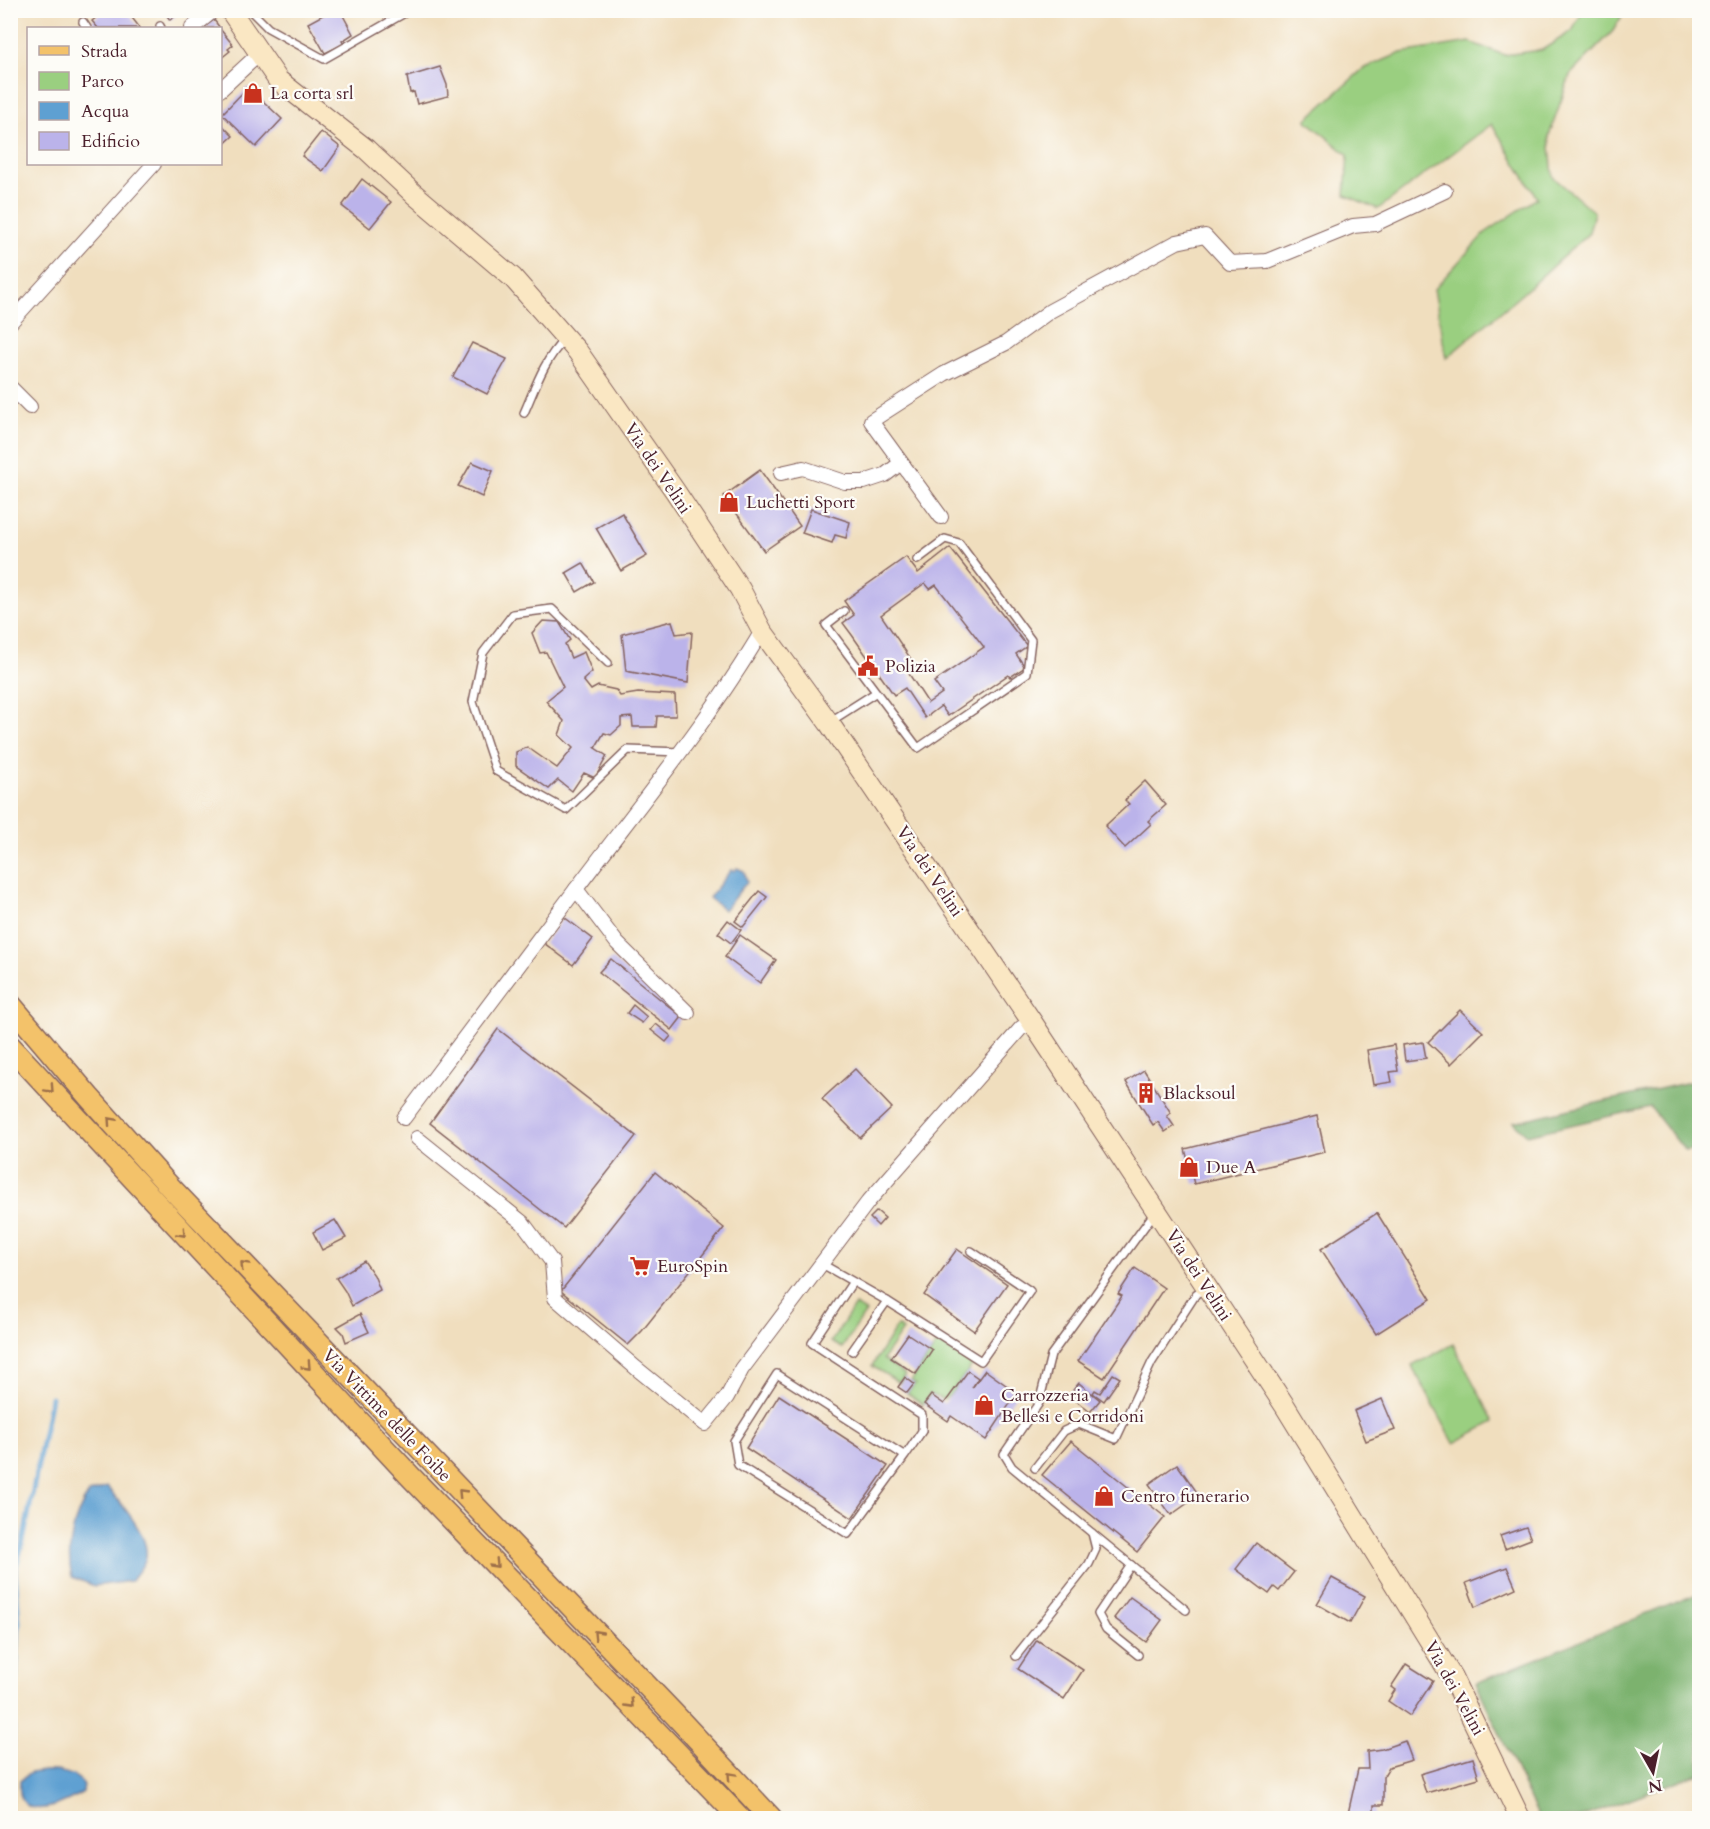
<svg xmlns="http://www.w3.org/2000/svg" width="1710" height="1829" font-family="Cardo,serif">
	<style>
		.green { fill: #9acf80; stroke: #727756; stroke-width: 1.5 }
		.forest { fill: #7bb26e; stroke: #62684c; stroke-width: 1.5 }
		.water { fill: #5ea0d2; stroke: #54607e; stroke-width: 1.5 }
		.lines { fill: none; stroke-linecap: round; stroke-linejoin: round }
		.stream { stroke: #5ea0d2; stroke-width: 5 }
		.building { fill: #bbb3ea; fill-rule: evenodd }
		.lane-casing { stroke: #84625e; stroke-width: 10 }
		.street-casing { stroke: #84625e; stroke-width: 16 }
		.secondary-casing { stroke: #84625e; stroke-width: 22 }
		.primary-casing { stroke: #84625e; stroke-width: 24 }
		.lane { stroke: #fff; stroke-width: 7 }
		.street { stroke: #fff; stroke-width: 14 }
		.secondary { stroke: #fae7c3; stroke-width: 20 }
		.primary { stroke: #f3c26a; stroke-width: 21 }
		.oneway { stroke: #9e704a }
		.labels { text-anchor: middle; stroke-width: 4.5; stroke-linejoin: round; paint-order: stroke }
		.poi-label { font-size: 18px; fill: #4a1f2b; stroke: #fdfcf7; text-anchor: start }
		.street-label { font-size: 18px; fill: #4a1f2b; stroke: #fdfcf7 }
	</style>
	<rect width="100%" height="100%" fill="#fdfcf7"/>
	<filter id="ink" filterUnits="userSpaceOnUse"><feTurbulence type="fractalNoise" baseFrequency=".0167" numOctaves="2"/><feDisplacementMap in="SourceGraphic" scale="12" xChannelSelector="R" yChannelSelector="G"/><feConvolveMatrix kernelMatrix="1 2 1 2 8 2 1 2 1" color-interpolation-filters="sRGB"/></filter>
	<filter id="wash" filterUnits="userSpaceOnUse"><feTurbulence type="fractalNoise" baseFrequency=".008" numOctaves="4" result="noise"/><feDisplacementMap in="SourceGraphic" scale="24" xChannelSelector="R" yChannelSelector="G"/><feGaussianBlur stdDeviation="1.35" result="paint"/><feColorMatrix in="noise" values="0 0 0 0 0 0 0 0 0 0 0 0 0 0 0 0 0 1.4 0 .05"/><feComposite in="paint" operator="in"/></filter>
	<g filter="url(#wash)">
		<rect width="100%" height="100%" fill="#f0debe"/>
		<!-- green -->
		<g class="green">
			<polygon points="1583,11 1625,11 1613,31 1570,75 1549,136 1553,177 1594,212 1589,233 1523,293 1446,358 1434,289 1485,233 1537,198 1492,124 1378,209 1345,195 1348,155 1306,120 1363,69 1401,53 1470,42 1504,55 1542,50 1572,31"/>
			<polygon points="855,1305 866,1312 842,1348 831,1342"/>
			<polygon points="897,1326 903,1330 883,1359 905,1375 899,1383 872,1366"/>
			<polygon points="938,1342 973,1364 950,1395 944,1400 930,1394 923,1405 907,1393 915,1384 911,1381"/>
			<polygon points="1453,1344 1494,1422 1454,1443 1412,1366"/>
		</g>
		<!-- forest -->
		<g class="forest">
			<polygon points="1699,1080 1699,1148 1685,1151 1650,1107 1527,1135 1513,1122"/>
			<polygon points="1699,1593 1699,1773 1579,1818 1539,1818 1476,1683"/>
		</g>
		<!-- water -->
		<g class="water">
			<polygon points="737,868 744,871 747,882 724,910 709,898 731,870 734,871"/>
			<path d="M107,1487C120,1502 150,1536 146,1557C145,1565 135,1575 131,1581L94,1586L72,1577C65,1550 74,1515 89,1493Z"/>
			<path d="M44,1771C57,1770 77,1773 84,1785L83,1792C62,1805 15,1826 20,1781L30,1773Z"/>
		</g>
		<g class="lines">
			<!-- stream -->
			<polyline class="stream" points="10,1780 19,1623 15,1570 24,1537 51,1397"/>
		</g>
		<g id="blocks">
			<!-- building -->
			<g class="building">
				<polygon points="105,10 126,10 140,28 98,28 92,21"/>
				<polygon points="163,10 184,10 170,20"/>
				<polygon points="332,10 340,10 353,34 342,41 344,44 325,53 308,23"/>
				<polygon points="214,20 220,28 203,28"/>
				<polygon points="220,29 233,45 228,49 230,51 220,59"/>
				<polygon points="440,67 447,85 448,96 417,104 414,92 410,93 407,77"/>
				<polygon points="248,87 282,119 256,147 222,114"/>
				<polygon points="220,123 233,136 220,148"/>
				<polygon points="321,132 340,147 323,171 302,156"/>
				<polygon points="362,179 391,202 370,228 342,206"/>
				<polygon points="472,343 507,359 487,394 453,377"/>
				<polygon points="472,462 493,471 482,497 458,486"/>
				<polygon points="760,470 800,526 764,551 724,496"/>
				<polygon points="811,509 850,522 846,538 835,535 832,543 802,533"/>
				<polygon points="622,513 647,556 621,571 596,528"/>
				<path d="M950,548L1027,646L1016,654L1025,667L1010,677L1008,675L948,716L941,706L925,718L905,688L894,695L852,635L843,623L854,615L844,601L906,557L918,573ZM925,583L930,589L936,585L984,647L934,682L942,693L928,703L909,674L917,668L881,615Z"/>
				<polygon points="583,563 594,582 577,592 566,573"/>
				<polygon points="543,621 559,622 570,640 565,644 571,658 584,652 592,672 583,680 591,690 598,686 616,690 620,696 638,693 675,695 676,716 657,716 656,727 633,727 632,717 621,718 621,726 611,735 604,733 595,748 607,756 595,778 584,773 572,791 558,780 549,789 516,766 516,752 527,747 557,768 573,748 559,735 564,721 546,701 563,687 546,652 540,653 532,633"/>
				<polygon points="672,621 676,634 692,632 688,683 626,671 622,634"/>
				<polygon points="1145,781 1166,805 1148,821 1151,824 1125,848 1105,826 1129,804 1125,800"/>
				<polygon points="759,891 767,897 743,927 735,921"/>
				<polygon points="564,917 593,939 573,965 544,943"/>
				<polygon points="728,920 741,930 731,943 718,933"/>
				<polygon points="740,935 776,960 760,983 725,957"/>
				<polygon points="611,959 682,1017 672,1030 599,972"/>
				<polygon points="633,1005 647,1017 642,1023 627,1013"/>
				<polygon points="1460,1010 1483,1032 1451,1064 1428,1042"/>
				<polygon points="656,1024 671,1036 666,1042 651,1030"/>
				<polygon points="498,1029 636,1136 564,1228 430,1123"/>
				<polygon points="1423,1042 1426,1058 1405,1061 1403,1045"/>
				<polygon points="1394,1045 1398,1071 1390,1072 1392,1082 1373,1085 1367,1050"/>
				<polygon points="855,1069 892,1108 860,1138 822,1099"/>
				<polygon points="1144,1070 1171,1113 1167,1116 1174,1126 1165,1132 1158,1122 1153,1125 1126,1082"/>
				<polygon points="1317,1116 1325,1152 1194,1184 1185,1149"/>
				<polygon points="655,1172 724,1228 642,1331 628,1345 561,1291"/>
				<polygon points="877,1211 885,1218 878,1226 870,1218"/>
				<polygon points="1377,1213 1431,1299 1376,1334 1321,1249"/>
				<polygon points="335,1220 346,1238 322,1250 313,1232"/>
				<polygon points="957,1249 1007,1284 974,1331 924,1295"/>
				<polygon points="364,1261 374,1275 380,1290 352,1306 345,1291 336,1278"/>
				<polygon points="1135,1268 1164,1288 1104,1378 1078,1361 1122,1296 1118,1294"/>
				<polygon points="360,1314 369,1332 346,1342 343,1333 337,1327"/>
				<polygon points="908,1334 932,1350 916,1374 891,1358"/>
				<polygon points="985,1370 1017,1393 986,1440 951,1416 948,1421 924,1404 931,1395 944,1404 968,1371 978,1378 972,1388"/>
				<polygon points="1113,1374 1120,1378 1104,1401 1093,1393 1095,1390 1100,1393"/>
				<polygon points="905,1377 914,1384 907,1393 898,1387"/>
				<polygon points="1079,1383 1100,1400 1090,1412 1069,1395"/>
				<polygon points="779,1395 888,1466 852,1518 746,1448"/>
				<polygon points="1382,1399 1395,1430 1366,1441 1354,1411"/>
				<polygon points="1071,1441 1165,1517 1137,1552 1042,1475"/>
				<polygon points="1177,1464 1199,1495 1171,1515 1149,1484"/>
				<polygon points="1526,1527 1531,1539 1505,1549 1500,1536"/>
				<polygon points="1256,1543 1294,1572 1279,1591 1274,1587 1269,1594 1236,1569"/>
				<polygon points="1507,1567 1516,1588 1475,1607 1466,1583"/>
				<polygon points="1332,1578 1365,1596 1350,1623 1317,1604"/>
				<polygon points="1130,1597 1162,1620 1146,1642 1114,1618"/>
				<polygon points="1037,1640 1083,1670 1064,1699 1018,1669"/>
				<polygon points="1406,1664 1433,1681 1410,1716 1388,1701 1395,1690 1391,1687"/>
				<polygon points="1405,1741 1412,1760 1389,1767 1383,1777 1383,1805 1374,1805 1374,1818 1347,1818 1358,1769 1368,1769 1367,1751 1382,1749"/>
				<polygon points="1473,1758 1479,1778 1426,1793 1420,1774"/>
			</g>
		</g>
	</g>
	<g filter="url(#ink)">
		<use href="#blocks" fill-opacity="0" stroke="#84625e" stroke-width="1.5"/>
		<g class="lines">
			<!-- lane casing -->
			<g class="lane-casing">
				<g id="lane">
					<polyline points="250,10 268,28 324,59 410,10"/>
					<polyline points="83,22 87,28"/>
					<polyline points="160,26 161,28"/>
					<path d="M524,413C535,388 544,360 564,340"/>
					<polyline points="844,611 826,625 918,748 1027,673 1031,640 959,543 945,539 917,560"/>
					<polyline points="608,663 552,609 513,614 483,653 473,702 496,771 566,810 628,750 680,752"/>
					<polyline points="831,721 875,693"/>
					<polyline points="822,1264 887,1301 981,1361 1030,1291 971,1251"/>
					<polyline points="852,1283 812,1343 922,1415 922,1431 905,1456 777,1374 734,1441 738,1465 848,1534 905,1456"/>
					<polyline points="852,1351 887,1301"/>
					<polyline points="1035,1468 1064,1431 1079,1424 1116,1439 1152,1362 1196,1294 1205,1288"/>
					<polyline points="1092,1533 1186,1610"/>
					<polyline points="1131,1565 1098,1614 1106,1629 1138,1655"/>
					<polyline points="1016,1656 1089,1564 1096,1549 1092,1533 1012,1467 1004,1454 1039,1403 1051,1355 1155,1212"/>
				</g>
			</g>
			<!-- street casing -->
			<g class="street-casing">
				<g id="street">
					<polyline points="192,28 214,10"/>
					<polyline points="220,90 259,54"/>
					<polyline points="10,323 154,164"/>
					<polyline points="10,387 30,407"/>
					<polyline points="781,473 803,468 845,482 864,482 885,475 901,463"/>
					<polyline points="941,517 871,421 944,374 1006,343 1050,311 1177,242 1205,236 1230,263 1267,261 1353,226 1375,224 1445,191"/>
					<path d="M688,1013L617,943L576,889C640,804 708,722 762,631"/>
					<polyline points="404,1118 576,889"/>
					<polyline points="417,1138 523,1223 552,1262 555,1298 636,1368 705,1424 727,1397 742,1369 868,1202 1021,1028 1032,1022"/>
				</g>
			</g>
			<!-- secondary casing -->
			<g class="secondary-casing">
				<polyline id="secondary" points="230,10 278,80 366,149 414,194 513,278 578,352 675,491 740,589 762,631 829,723 1032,1022 1285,1406 1452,1677 1520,1818"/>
			</g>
			<!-- primary casing -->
			<g class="primary-casing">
				<g id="primary">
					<polyline points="10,1004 89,1097 171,1188 674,1714 771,1818"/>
					<polyline points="10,1046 410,1476 740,1818"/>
				</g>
			</g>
			<!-- lane -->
			<use href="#lane" class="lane"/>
			<!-- street -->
			<use href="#street" class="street"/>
			<!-- secondary -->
			<use href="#secondary" class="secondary"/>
			<!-- primary -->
			<use href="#primary" class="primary"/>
		</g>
		<!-- one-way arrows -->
		<defs><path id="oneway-chevron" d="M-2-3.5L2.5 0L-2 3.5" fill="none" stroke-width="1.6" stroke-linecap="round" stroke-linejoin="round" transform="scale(1.5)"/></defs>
		<g class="oneway">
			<use href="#oneway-chevron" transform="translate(50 1089) rotate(47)"/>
			<use href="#oneway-chevron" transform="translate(111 1121) rotate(-132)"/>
			<use href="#oneway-chevron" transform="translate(182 1233) rotate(47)"/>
			<use href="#oneway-chevron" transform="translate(244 1265) rotate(-133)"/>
			<use href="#oneway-chevron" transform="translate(307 1366) rotate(47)"/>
			<use href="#oneway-chevron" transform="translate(462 1493) rotate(-134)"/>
			<use href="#oneway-chevron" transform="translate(495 1564) rotate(46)"/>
			<use href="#oneway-chevron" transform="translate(597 1634) rotate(-134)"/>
			<use href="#oneway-chevron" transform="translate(630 1704) rotate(46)"/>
			<use href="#oneway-chevron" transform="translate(731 1776) rotate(-133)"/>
		</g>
	</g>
	<!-- icons -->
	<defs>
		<g id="shop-bare" transform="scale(1.62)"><path d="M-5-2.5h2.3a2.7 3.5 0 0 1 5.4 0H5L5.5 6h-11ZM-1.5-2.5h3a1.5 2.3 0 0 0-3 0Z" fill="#c8321e" stroke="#fdfcf7" stroke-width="2.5" paint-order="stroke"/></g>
		<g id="civic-bare" transform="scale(1.62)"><path d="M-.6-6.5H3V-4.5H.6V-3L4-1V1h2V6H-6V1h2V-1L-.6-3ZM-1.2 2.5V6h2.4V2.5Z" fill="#c8321e" stroke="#fdfcf7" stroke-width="2.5" paint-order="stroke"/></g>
		<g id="building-bare" transform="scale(1.62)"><path d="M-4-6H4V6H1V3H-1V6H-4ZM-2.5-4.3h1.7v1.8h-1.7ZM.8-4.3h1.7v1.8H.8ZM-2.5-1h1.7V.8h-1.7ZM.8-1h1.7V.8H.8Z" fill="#c8321e" stroke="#fdfcf7" stroke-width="2.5" paint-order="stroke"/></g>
		<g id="supermarket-bare" transform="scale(1.62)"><path d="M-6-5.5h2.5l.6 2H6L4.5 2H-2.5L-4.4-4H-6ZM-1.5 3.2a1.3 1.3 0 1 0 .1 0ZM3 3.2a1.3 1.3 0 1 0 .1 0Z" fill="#c8321e" stroke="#fdfcf7" stroke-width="2.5" paint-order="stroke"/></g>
	</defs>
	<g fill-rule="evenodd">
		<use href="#shop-bare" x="253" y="93"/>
		<use href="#shop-bare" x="729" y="502"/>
		<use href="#civic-bare" x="868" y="666"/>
		<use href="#building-bare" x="1146" y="1093"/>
		<use href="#shop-bare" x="1189" y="1167"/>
		<use href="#supermarket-bare" x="640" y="1266"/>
		<use href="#shop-bare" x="984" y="1405"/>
		<use href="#shop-bare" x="1104" y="1496"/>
	</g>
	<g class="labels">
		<!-- poi labels -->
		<g class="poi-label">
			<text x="270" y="99">La corta srl</text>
			<text x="746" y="508">Luchetti Sport</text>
			<text x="885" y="672">Polizia</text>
			<text x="1163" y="1099">Blacksoul</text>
			<text x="1206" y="1173">Due A</text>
			<text x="657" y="1272">EuroSpin</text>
			<text x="1001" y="1401">Carrozzeria<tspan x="1001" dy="21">Bellesi e Corridoni</tspan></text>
			<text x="1121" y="1502">Centro funerario</text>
		</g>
		<!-- street labels -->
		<g class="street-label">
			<text transform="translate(658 468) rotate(56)" y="6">Via dei Velini</text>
			<text transform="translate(930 871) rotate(56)" y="6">Via dei Velini</text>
			<text transform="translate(1199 1275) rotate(57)" y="6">Via dei Velini</text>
			<text transform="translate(387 1415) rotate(46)" y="6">Via Vittime delle Foibe</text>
			<text transform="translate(1455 1688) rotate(61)" y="6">Via dei Velini</text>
		</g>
	</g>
	<!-- margin -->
	<rect width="1710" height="1829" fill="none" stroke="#fdfcf7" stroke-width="36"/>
	<!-- legend -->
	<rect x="27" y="27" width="195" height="138" fill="#fdfcf7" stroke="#b5a4a5" stroke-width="1.5"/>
	<rect x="39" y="46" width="30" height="9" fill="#f3c26a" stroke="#b5a4a5" stroke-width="1.5"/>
	<text x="81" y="57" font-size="18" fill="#4a1f2b">Strada</text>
	<rect x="39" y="72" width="30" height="18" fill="#9acf80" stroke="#b5a4a5" stroke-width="1.5"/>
	<text x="81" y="87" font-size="18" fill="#4a1f2b">Parco</text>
	<rect x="39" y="102" width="30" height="18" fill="#5ea0d2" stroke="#b5a4a5" stroke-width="1.5"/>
	<text x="81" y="117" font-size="18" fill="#4a1f2b">Acqua</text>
	<rect x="39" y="132" width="30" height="18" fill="#bbb3ea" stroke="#b5a4a5" stroke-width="1.5"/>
	<text x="81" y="147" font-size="18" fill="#4a1f2b">Edificio</text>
	<!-- north arrow -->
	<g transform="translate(1653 1772) rotate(171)" stroke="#fdfcf7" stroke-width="4.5" paint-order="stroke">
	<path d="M0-4.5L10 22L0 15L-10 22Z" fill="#4a1f2b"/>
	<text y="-9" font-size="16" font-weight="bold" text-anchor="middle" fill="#4a1f2b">N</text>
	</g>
</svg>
